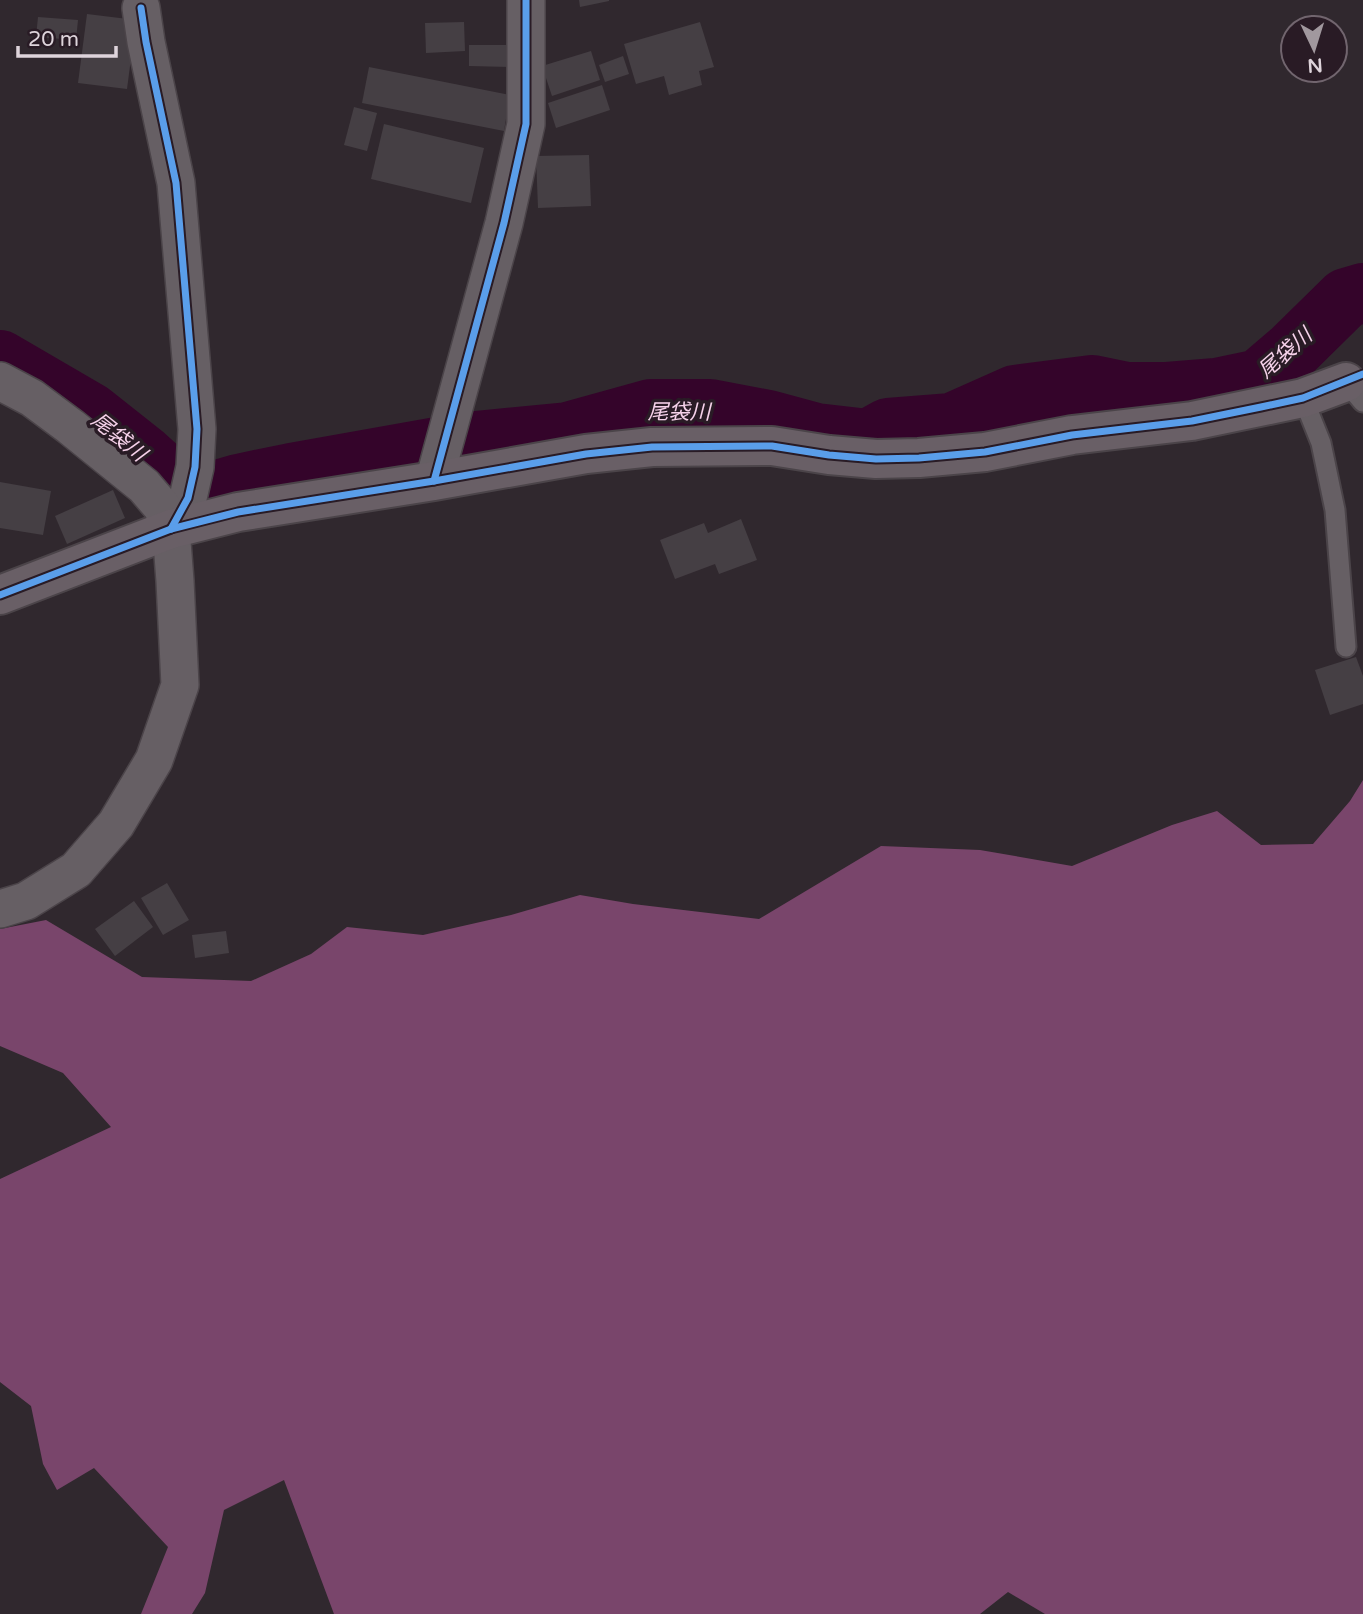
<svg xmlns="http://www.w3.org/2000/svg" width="1363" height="1614" font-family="'Varela Round','Noto Sans JP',sans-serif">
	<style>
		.forest { fill: #79456b }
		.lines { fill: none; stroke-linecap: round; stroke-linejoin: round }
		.river { stroke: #34042a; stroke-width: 60 }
		.building { fill: #453f44 }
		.lane-casing { stroke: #4b4449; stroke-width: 23 }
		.street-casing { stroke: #4b4449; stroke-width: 40 }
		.secondary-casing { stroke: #4b4449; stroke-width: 42 }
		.lane { stroke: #665f64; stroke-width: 19 }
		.street { stroke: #665f64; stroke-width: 37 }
		.secondary { stroke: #695f66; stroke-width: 38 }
		.cycleway-casing { stroke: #291b25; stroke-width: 11 }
		.cycleway { stroke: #5a9eea; stroke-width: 7 }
		.labels { text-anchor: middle; stroke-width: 7; stroke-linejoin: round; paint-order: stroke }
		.water-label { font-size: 21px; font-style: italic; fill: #f6d2ea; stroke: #291b25 }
	</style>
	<rect width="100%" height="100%" fill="#30282e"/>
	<!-- forest -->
	<polygon class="forest" points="1363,780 1363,1614 1045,1614 1008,1592 980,1614 334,1614 284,1480 224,1510 205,1593 192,1614 141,1614 168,1547 94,1468 57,1490 43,1464 31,1406 0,1382 0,1179 111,1127 63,1073 0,1046 0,929 46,920 142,977 251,981 311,954 347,927 423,935 511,915 580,895 633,904 759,919 881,846 980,850 1072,866 1172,825 1217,811 1261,845 1313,844 1350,801"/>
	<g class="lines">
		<!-- river -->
		<polyline class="river" points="0,360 91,413 144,455 174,482 200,495 238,484 291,473 465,442 568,432 651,409 710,409 768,420 816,433 868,439 888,428 952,423 1015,395 1092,385 1126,392 1167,392 1216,388 1259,379 1293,350 1346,298 1363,293"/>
	</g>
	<!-- building -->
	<g class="building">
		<polygon points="579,0 609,0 609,1 580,7"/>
		<polygon points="87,14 136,20 127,89 78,83"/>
		<polygon points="38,17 78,20 76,40 36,37"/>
		<polygon points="464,22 465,51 426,53 425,23"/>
		<polygon points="700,22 714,67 699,71 702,85 669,95 664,76 636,84 624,44"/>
		<polygon points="469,45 515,45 515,67 469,66"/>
		<polygon points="591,51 600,80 552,96 542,66"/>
		<polygon points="623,56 629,74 605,82 599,65"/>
		<polygon points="369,67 510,95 504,131 362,103"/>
		<polygon points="602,85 610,110 556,128 548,103"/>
		<polygon points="354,107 377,113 367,151 344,145"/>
		<polygon points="384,124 484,148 471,203 371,179"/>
		<polygon points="589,155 591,206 538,208 536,156"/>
		<polygon points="0,482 51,491 43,535 0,528"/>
		<polygon points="113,490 125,518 67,544 55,516"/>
		<polygon points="741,519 757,560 719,574 715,564 675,579 660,540 704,523 708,533"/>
		<polygon points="1356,657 1363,676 1363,704 1330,715 1315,670"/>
		<polygon points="167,883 189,920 163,935 141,898"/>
		<polygon points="134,901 153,927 115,956 95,929"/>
		<polygon points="226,931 229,953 195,958 192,935"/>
	</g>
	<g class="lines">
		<!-- lane casing -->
		<g class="lane-casing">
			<g id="lane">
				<polyline points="1346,382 1363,402"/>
				<polyline points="1303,398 1321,443 1335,510 1346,647"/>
			</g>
		</g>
		<!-- street casing -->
		<g class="street-casing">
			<g id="street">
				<polyline points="141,8 146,42 176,183 197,429 195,467 188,498 171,529"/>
				<polyline points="0,381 32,398 71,427 144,486 162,507 171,529 175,581 180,685 154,760 116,824 76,870 26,901 0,909"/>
				<polyline points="434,481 504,223 526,124 526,0"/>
			</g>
		</g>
		<!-- secondary casing -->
		<g class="secondary-casing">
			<polyline id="secondary" points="0,595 171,529 238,512 434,481 586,454 652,447 772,446 829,455 876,459 919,458 985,452 1072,435 1192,421 1303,398 1346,382"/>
		</g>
		<!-- lane -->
		<use href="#lane" class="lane"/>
		<!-- street -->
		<use href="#street" class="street"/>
		<!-- secondary -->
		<use href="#secondary" class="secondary"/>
		<!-- cycleway casing -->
		<g class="cycleway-casing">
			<g id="cycleway">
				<polyline points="141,8 146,42 176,183 197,429 195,467 188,498 171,529"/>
				<polyline points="434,481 504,223 526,124 526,0"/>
				<polyline points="0,595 171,529 238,512 434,481 586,454 652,447 772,446 829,455 876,459 919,458 985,452 1072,435 1192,421 1261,407 1303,398 1363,374"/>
			</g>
		</g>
		<!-- cycleway -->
		<use href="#cycleway" class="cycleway"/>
	</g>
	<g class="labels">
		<!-- water labels -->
		<g class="water-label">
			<text transform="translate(1285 353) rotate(-41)" y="7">尾袋川</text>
			<text x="679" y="419">尾袋川</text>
			<text transform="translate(119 437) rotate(39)" y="7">尾袋川</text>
		</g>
	</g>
	<!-- north arrow -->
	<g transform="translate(1314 49) rotate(176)"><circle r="33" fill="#291b25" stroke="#71656e" stroke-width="2"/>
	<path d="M0-5L12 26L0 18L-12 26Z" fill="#a1989e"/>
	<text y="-10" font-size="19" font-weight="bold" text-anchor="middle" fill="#ded4db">N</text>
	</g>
	<!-- scale -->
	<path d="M18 46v10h98v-10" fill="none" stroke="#ded4db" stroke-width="3.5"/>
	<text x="28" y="46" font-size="21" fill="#ded4db" stroke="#291b25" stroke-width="5" paint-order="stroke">20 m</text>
</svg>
